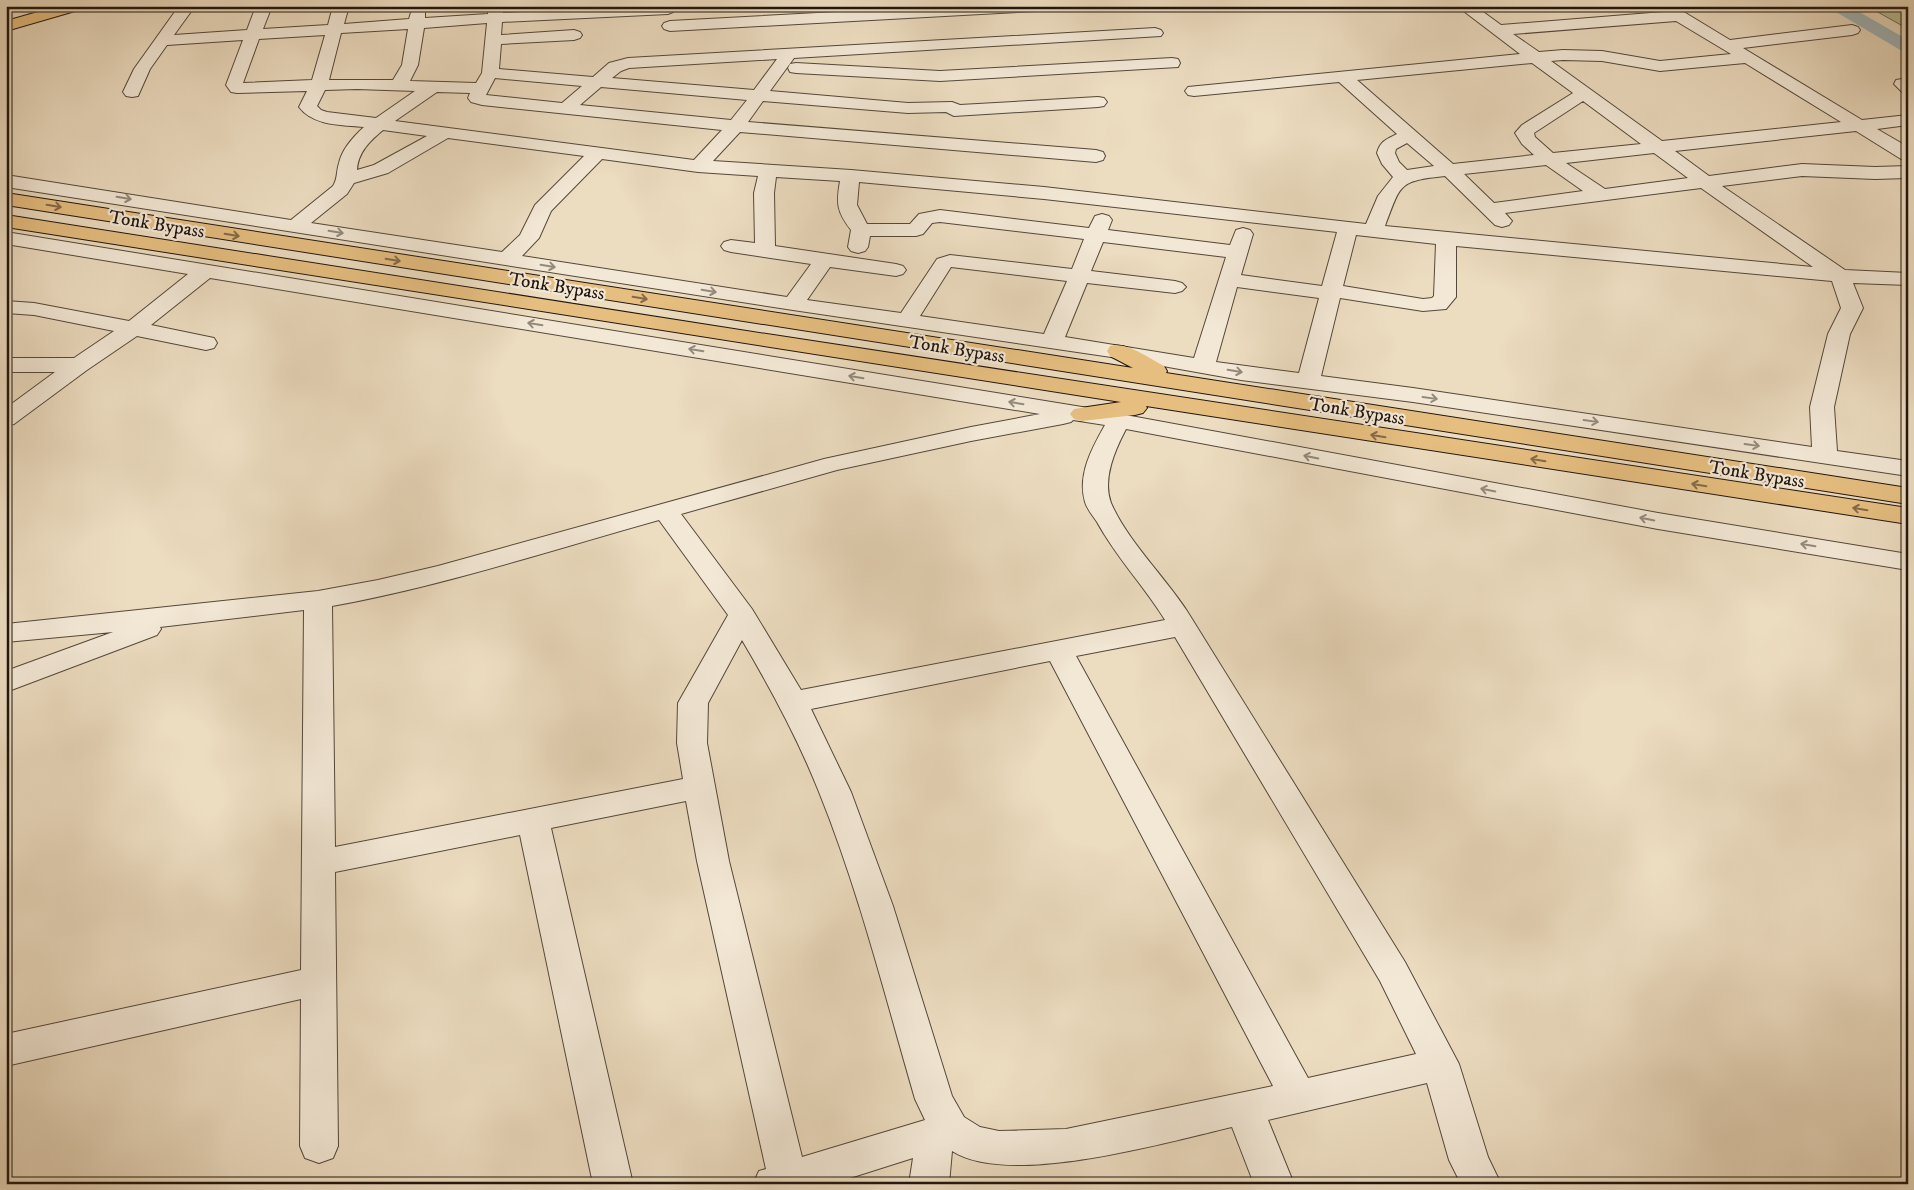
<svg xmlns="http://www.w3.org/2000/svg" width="1914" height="1190" font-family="'IM FELL DW Pica',serif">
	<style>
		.green { fill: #b6c194; stroke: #6c6c52 }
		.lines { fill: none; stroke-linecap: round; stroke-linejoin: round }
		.canal { fill: #9fb8be; fill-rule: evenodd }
		.minor-casing { stroke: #54483b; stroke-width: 2 }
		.major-casing { stroke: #21160f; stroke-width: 2 }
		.highway-casing { stroke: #21160f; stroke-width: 2 }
		.minor { fill: #f3e8d6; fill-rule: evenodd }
		.major { fill: #e6be80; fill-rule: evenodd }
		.highway { fill: #e6be80; fill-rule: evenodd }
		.oneway { stroke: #948a7c }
		.oneway2 { stroke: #846a48 }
		.labels { text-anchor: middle; stroke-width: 4.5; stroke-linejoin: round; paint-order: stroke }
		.street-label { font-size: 19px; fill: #21160f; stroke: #f3e8d6 }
	</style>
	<rect width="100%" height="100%" fill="#ecdcc0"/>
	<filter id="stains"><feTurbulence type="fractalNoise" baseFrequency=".004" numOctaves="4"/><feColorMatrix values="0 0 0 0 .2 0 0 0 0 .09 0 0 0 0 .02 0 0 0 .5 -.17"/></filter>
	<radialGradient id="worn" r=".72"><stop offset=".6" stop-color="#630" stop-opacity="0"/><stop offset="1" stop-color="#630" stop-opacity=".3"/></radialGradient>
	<!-- green -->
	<polygon class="green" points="1867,6 1908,6 1908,29"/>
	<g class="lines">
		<!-- canal -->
		<polygon class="canal" points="1829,6 1849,6 1908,40 1908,52 1902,51 1831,9"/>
		<!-- minor casing -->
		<g class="minor-casing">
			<g id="minor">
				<path d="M179,6H195L174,35L247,30L256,6H272L263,29L328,25L333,6H349L344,24L409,19L413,6H425V18L488,14V6H504L503,13L632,6H674L676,9L673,12L668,14L502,22L501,35L574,30L580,32L582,35L580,38L574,40L501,44L499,69L593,77L609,63L628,58L1155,28L1161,30L1163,33L1161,36L794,58L770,91L908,103L952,102L960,105L1098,97L1104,98L1107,102L1104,106L1098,107L954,116L946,112L908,113L763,101L748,122L1096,150L1103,152L1105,156L1103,160L1096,162L740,132L713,161L851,170L1044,187L1366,224L1378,196L1393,177L1382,164L1377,153C1380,141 1387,139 1397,134L1339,82L1194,96L1188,95L1185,91L1188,87L1520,54L1457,6H1475L1501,25L1663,12L1655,6H1674L1730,40L1852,25L1858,27L1860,30L1858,33L1852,35L1743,48L1862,120L1908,115V125L1877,129L1908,147V160L1901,159L1856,131L1675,151L1709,176L1802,164L1875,167L1908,166V178L1875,179L1802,176L1722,186L1845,270L1908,273V285L1853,283L1863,308L1850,334L1834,407L1837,451L1908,461V476L1413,402L1241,380L1118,358L793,310L6,187V175L291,220L333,186C338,178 336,172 339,163C342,149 354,136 364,127C343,125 313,126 299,107L307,91L237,93L231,92L226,85L243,40L167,45L150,69L138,96L132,97L126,96L123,92L134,69ZM1676,21L1731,54L1660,61L1602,51L1563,50L1539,52L1513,34ZM487,23L482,73L476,83L410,81L418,65L424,28ZM408,29L402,65L393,80H329L341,33ZM325,35L312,80L243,83L259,39ZM777,59L754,90L612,78L621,71L629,68ZM1563,60L1602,61L1660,71L1745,63L1841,122L1662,141L1551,61ZM1532,63L1573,93L1522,125L1515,133L1522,144L1534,155L1453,164L1357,80ZM495,78L582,86L562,103L486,95ZM601,87L747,100L731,120L580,105ZM357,89L415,91L376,118L327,112L321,110L317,106L325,90ZM437,92L470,93L468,98L471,102L482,105L722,130L694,160L395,121ZM1583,101L1641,144L1553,153L1535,137L1534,133ZM383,130L427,136L374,165L357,170C358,152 370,141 383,130ZM448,138L584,156L535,205L520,235L502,252L311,223L347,194L354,183L388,173ZM1407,143L1434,166L1407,170L1399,162L1395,153L1396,149ZM1654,153L1688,178L1605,189L1566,163ZM602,159L698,172L758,176L754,193L755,243L731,240L724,242L721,246L724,250L731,252L811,264L787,297L522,256L539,238L551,211ZM1546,165L1583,191L1494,203L1464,174ZM1445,176L1495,225L1502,227L1509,225L1512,221L1505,213L1701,188L1813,267L1385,226C1401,184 1398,181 1445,176ZM776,177L840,181C836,204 837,212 851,230L848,247L851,251L858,253L865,251L868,247L870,236H916L923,234L932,223L940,222L1084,239L1072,269L950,255L937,259L901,313L807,300L830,267L896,276L903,274L906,270L903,266L896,264L775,246L774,193ZM859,182L1044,199L1337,232L1322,286L1241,275L1253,234L1250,230L1243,228L1236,230L1230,245L1108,230L1112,220L1109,216L1102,214L1095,216L1089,228L940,210L919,214L910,224H867L857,205ZM1356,235L1436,244L1434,296L1432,298L1423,299L1343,286ZM1103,242L1226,257L1194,358L1065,337L1087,283L1175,293L1182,291L1186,287L1182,283L1175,281L1091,271ZM1456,246L1832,281L1841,308L1828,334L1810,407L1812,447L1413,388L1321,376L1340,298L1423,311L1446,309L1456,297ZM951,267L1067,281L1044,334L920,316ZM1237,287L1319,298L1299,373L1216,362Z"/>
				<polygon points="946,6 1043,6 1040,9 1035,11 670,31 664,29 662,26 664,23 670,21"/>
				<polygon points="1172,58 1178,59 1180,63 1178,67 940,81 796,73 790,72 788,68 790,64 796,63 940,71"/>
				<polygon points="1902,79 1908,80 1908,93 1902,92 1894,84 1896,80"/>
				<path d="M6,232L1082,407L1658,513L1908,554V570L1658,529L1126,429C1115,450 1102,479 1111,503C1127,540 1164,576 1187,611L1405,962L1459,1064L1488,1157L1501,1184H1461L1449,1160L1427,1083L1268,1120L1294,1184H1254L1232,1127C1167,1142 1009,1188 952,1151L949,1184H909L913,1158L831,1184H753L759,1171L766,1169L697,861L686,801L551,828L633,1184H593L520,835L335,872L338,1146L333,1158L319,1163L305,1158L300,1146L301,999L6,1066V1034L301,970L304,610L160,627L161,629L157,635L6,692V671L113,632L6,642V624L318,591L378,580L438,566L824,459L971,427L1040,414L210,278L151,325L214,338L217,343L214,348L206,350L137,336L87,370L14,424L6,426V408L55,372H6V358H74L114,331L34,315L6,313V301L34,303L129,321L188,274L6,244ZM1073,420L1105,425C1092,448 1077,475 1085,502C1087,509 1093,516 1097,522C1116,557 1144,586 1165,620L801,690L752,609L681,514L837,470L971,441L1063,424L1071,422ZM659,520L728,615L678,703L677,743L683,779L335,847L332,606C443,586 551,550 659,520ZM1175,637L1380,981L1416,1054L1308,1078L1076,656ZM742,640C771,689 798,739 819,792C859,891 885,996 915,1099L925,1120L802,1157L729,861L707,743L708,703ZM1050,661L1273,1086L1066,1129L999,1131L980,1127L964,1117L952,1096L893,906L851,792L811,709Z"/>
			</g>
		</g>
		<!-- major casing -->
		<g class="major-casing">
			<polygon id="major" points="59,6 85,6 82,9 6,31 6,21"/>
		</g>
		<!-- highway casing -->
		<g class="highway-casing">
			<g id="highway">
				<path d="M6,193L1133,368L1110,356L1107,351L1110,346C1128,342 1148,358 1164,366L1167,371L1166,373L1908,488V504L6,205Z"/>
				<polygon points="6,215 753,332 1908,508 1908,524 1146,406 1147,408 1143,413 1135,415 1082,421 1074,419 1070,414 1074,409 1121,402 6,227"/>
			</g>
		</g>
		<!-- minor -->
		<use href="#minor" class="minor"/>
		<!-- major -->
		<use href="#major" class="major"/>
		<!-- highway -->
		<use href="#highway" class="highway"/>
	</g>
	<!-- one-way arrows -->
	<defs><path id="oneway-shaft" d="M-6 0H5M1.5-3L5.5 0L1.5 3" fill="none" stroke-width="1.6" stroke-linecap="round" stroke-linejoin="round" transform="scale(1.25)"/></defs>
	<g class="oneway">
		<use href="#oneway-shaft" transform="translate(124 198) rotate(9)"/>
		<use href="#oneway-shaft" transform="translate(336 232) rotate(9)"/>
		<use href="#oneway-shaft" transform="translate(548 266) rotate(9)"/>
		<use href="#oneway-shaft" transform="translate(709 291) rotate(9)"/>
		<use href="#oneway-shaft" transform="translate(535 324) rotate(-171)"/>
		<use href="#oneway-shaft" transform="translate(696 350) rotate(-171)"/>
		<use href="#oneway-shaft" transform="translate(1235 371) rotate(9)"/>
		<use href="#oneway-shaft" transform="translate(856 377) rotate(-171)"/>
		<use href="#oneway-shaft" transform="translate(1430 398) rotate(8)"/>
		<use href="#oneway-shaft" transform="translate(1016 403) rotate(-171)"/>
		<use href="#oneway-shaft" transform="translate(1591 421) rotate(8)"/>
		<use href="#oneway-shaft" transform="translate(1752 445) rotate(8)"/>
		<use href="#oneway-shaft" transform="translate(1311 457) rotate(-169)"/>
		<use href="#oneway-shaft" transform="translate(1488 490) rotate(-169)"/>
		<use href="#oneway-shaft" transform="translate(1647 519) rotate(-169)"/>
		<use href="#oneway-shaft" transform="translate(1808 545) rotate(-171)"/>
	</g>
	<g class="oneway2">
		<use href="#oneway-shaft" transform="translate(54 206) rotate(9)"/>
		<use href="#oneway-shaft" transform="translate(232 235) rotate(9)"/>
		<use href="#oneway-shaft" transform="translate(393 260) rotate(9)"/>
		<use href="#oneway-shaft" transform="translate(640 298) rotate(9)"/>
		<use href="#oneway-shaft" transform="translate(1378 436) rotate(-171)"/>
		<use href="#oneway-shaft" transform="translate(1538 460) rotate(-171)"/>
		<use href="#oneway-shaft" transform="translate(1699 485) rotate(-171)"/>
		<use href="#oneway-shaft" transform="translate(1860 509) rotate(-171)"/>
	</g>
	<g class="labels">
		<!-- street labels -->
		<g class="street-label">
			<text transform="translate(157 223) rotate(9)" y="7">Tonk Bypass</text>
			<text transform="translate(557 285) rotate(9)" y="7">Tonk Bypass</text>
			<text transform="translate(957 348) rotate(9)" y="7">Tonk Bypass</text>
			<text transform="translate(1357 410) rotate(9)" y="7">Tonk Bypass</text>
			<text transform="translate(1757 473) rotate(9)" y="7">Tonk Bypass</text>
		</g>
	</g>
	<!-- margin -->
	<rect width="1914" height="1190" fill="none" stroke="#ecdcc0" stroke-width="25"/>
	<rect x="8" y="8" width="1899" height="1175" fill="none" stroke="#21160f" stroke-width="2.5"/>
	<rect x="12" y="12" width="1889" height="1165" fill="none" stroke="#21160f"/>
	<rect width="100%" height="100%" filter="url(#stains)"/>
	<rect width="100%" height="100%" fill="url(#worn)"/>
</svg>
